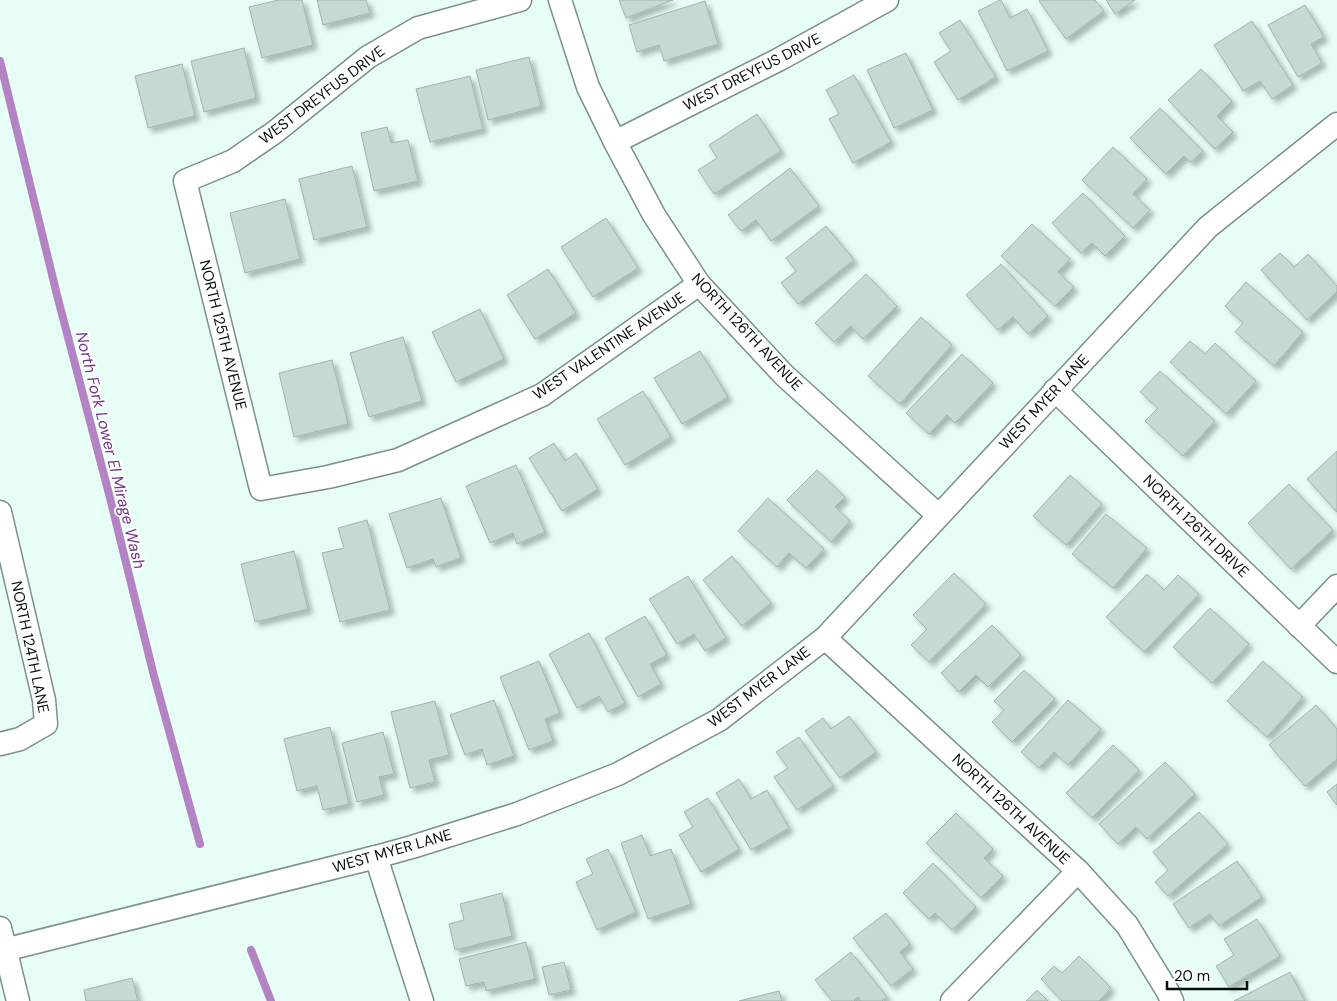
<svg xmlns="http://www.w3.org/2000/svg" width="1337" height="1001" font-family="'DM Sans',sans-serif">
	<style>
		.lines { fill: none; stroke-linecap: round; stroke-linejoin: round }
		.stream { stroke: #b383c4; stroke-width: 8 }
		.building { fill: #c4dbd4; stroke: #9eb5ae; filter: url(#shadow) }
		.minor-casing { stroke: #7a9089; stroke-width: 25 }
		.minor { stroke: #fff; stroke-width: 22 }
		.labels { text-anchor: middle; stroke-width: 4; stroke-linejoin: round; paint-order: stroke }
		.street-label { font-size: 15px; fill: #070f0c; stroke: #fff }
		.water-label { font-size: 16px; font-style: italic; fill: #723787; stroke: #fff }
	</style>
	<defs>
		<filter id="shadow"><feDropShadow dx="4.5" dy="4.5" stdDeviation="2.5" flood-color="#0004"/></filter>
	</defs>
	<rect width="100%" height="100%" fill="#e6fef6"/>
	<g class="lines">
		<!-- stream -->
		<g class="stream">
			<polyline points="0,61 57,295 110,498 154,676 200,844"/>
			<polyline points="251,950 271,1001"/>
		</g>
	</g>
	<!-- building -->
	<g class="building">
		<polygon points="278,0 302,0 313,45 262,58 249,7"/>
		<polygon points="317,0 366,0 370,13 323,25"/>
		<polygon points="619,0 673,0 626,18"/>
		<polygon points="1000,0 1001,0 1010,18 1027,9 1048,51 1007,71 978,11"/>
		<polygon points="1040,0 1095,0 1104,11 1066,39 1039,1"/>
		<polygon points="1106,0 1135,0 1115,14"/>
		<polygon points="705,1 718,44 664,61 659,45 637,52 629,25"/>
		<polygon points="1305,5 1324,37 1311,44 1322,63 1298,77 1268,25"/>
		<polygon points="960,20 996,77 958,100 934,62 951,51 939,33"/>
		<polygon points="1252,21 1293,85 1272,99 1260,81 1243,91 1214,45"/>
		<polygon points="244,48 256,98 204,112 191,61"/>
		<polygon points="906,53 933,110 894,128 867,70"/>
		<polygon points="529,57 541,106 488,120 476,70"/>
		<polygon points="182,64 195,116 148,128 135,76"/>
		<polygon points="1201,69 1232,101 1217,116 1233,132 1215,149 1168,100"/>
		<polygon points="854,75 891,142 853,163 829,119 839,114 826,90"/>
		<polygon points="470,76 483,129 430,142 416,89"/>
		<polygon points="1160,108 1203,151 1191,162 1184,156 1166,174 1130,138"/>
		<polygon points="757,114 781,151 714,194 698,170 717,158 709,145"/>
		<polygon points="387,127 391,143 408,140 418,181 374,191 361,133"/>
		<polygon points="1113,147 1147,179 1133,194 1150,210 1133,228 1082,180"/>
		<polygon points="352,166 367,227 314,240 299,179"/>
		<polygon points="790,168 819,206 771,241 756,220 741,231 728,215"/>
		<polygon points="1083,193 1125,236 1105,256 1092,243 1081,253 1052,223"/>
		<polygon points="285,199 300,259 245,273 230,213"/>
		<polygon points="606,218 638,268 593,297 561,247"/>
		<polygon points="1032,224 1070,259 1058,272 1074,287 1055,306 1001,256"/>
		<polygon points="826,226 854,260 798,304 781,283 796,271 786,258"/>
		<polygon points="1280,253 1294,267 1308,254 1337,286 1337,292 1307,320 1261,270"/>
		<polygon points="1001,264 1048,316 1028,334 1013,317 998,330 966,295"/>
		<polygon points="548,269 576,313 535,339 507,295"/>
		<polygon points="866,274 897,306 863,339 851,326 834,342 815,323"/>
		<polygon points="1246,282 1303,332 1274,366 1235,332 1243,323 1225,306"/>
		<polygon points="480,309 504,359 456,382 432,332"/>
		<polygon points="921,317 952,345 900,404 868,376"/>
		<polygon points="403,337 422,401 369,417 350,353"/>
		<polygon points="1190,341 1205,354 1215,343 1256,381 1226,414 1170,362"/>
		<polygon points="700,351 728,397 682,424 654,378"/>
		<polygon points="962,354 993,383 955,423 947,415 929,434 906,413"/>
		<polygon points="332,360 348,424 294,437 279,373"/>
		<polygon points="1160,371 1215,421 1183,456 1145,421 1158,408 1140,392"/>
		<polygon points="643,391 671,437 625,465 597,419"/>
		<polygon points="554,443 565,461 576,453 598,489 562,511 529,458"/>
		<polygon points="1337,451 1337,512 1307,479"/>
		<polygon points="516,465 545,532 517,544 513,533 490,543 466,486"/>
		<polygon points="817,470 845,497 835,507 850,521 831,542 787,500"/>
		<polygon points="1070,475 1102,504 1066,545 1033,516"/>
		<polygon points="1289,484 1333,530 1291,569 1248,523"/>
		<polygon points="441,498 461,558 436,567 433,559 407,568 389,514"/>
		<polygon points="768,498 824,549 806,568 789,553 777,567 738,531"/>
		<polygon points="1106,514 1147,548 1113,588 1072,554"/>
		<polygon points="367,520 390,610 340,622 322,553 344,548 338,528"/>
		<polygon points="294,551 308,609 255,622 241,564"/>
		<polygon points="732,556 771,603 742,626 703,580"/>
		<polygon points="954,573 986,604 929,662 911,645 927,629 913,615"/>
		<polygon points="1147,574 1164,590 1178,575 1199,594 1144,652 1106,617"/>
		<polygon points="688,576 726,638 705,651 694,634 677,644 649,599"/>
		<polygon points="1210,608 1249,644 1212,683 1173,647"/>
		<polygon points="645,616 667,655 650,664 661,684 638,697 605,638"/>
		<polygon points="992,625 1021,655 988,687 976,675 959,692 941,673"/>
		<polygon points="589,633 625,703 608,712 599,696 577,708 549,654"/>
		<polygon points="539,661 560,713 545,719 553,741 529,750 500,677"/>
		<polygon points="1263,661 1303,697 1267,737 1227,701"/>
		<polygon points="1024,670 1055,699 1012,742 992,722 1004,710 994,701"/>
		<polygon points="494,700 514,756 487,765 482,749 465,755 450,715"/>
		<polygon points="1068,700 1101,729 1068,765 1054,752 1039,768 1021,752"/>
		<polygon points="435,701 449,755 429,760 435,782 410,788 391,712"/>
		<polygon points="1316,705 1337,729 1337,759 1305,786 1269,745"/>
		<polygon points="849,716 876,752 840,778 805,731 823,718 831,729"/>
		<polygon points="330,727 349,804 323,810 317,786 297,791 284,739"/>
		<polygon points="383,732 394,774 379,777 384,795 357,802 342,743"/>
		<polygon points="799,737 833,786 797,810 774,777 788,768 776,752"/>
		<polygon points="1113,745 1139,770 1092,818 1066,793"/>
		<polygon points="1165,762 1195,794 1147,839 1136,827 1118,844 1099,824"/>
		<polygon points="739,779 751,799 767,790 789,828 751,850 716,793"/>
		<polygon points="1337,784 1337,805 1327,792"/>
		<polygon points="708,798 739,849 701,872 679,835 693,827 684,812"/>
		<polygon points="1199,812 1228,844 1168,896 1155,882 1168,870 1153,852"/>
		<polygon points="956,813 993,849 984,858 1003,876 981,898 926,843"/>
		<polygon points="642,835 650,856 671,849 691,904 648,919 621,843"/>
		<polygon points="608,849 636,912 597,930 576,882 593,874 586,859"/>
		<polygon points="1237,861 1262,897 1219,926 1210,914 1189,928 1173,904"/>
		<polygon points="933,863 976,907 952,930 935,913 929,919 903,893"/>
		<polygon points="502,893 512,936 455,950 449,924 464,920 460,904"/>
		<polygon points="886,913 910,944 900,952 913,969 891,986 853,938"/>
		<polygon points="1257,919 1280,956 1229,987 1216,966 1234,955 1224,939"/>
		<polygon points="526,942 535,979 486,991 484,982 466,986 459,959"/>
		<polygon points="851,952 887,997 882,1001 861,1001 858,997 854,1001 832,1001 815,980"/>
		<polygon points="1079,956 1111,988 1099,1001 1062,1001 1041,979 1054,966 1062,973"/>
		<polygon points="564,962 571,990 549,995 542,967"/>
		<polygon points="1290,972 1305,1001 1234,1001"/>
		<polygon points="132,978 138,1001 86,1001 84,990"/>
		<polygon points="1037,990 1048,1001 1026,1001"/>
		<polygon points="779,991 782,1001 739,1001"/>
	</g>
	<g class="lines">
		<!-- minor casing -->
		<g class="minor-casing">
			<g id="minor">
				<polyline points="520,0 418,28 368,57 275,132 233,161 185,181 261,489 328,477 398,460 542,395 699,284"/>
				<polyline points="560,0 588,87 615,142 654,215 699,284 784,375 938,515"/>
				<polyline points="615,142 778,60 887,0"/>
				<polyline points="1055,390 1337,662"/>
				<polyline points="0,512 44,700 46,724 20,739 0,744"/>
				<polyline points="1299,626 1337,586"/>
				<polyline points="825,638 1078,871 1127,925 1168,992 1172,1001"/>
				<polyline points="376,857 422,1001"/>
				<polyline points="0,928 18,1001"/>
				<polyline points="0,951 376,857 412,847 517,814 618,774 719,720 825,638 1208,227 1337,124"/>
				<polyline points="952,1001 1078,871"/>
			</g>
		</g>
		<!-- minor -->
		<use href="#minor" class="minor"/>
	</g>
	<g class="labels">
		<!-- street labels -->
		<g class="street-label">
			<text transform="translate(752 72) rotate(-27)" y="5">WEST DREYFUS DRIVE</text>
			<text transform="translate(322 95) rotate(-37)" y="5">WEST DREYFUS DRIVE</text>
			<text transform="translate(747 332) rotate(47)" y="5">NORTH 126TH AVENUE</text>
			<text transform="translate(223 335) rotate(76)" y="5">NORTH 125TH AVENUE</text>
			<text transform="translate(609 346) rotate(-34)" y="5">WEST VALENTINE AVENUE</text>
			<text transform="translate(1044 402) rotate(-47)" y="5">WEST MYER LANE</text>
			<text transform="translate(1196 526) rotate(44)" y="5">NORTH 126TH DRIVE</text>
			<text transform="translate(30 647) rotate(78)" y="5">NORTH 124TH LANE</text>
			<text transform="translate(759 687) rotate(-37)" y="5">WEST MYER LANE</text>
			<text transform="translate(1011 809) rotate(43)" y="5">NORTH 126TH AVENUE</text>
			<text transform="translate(392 851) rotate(-16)" y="5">WEST MYER LANE</text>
		</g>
		<!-- water labels -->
		<g class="water-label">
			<text transform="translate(111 450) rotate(76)" y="6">North Fork Lower El Mirage Wash</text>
		</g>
	</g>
	<!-- scale -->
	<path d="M1167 981v8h80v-8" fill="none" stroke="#070f0c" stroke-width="2.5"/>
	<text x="1174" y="981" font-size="15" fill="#070f0c" stroke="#ffffff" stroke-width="4" paint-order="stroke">20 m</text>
</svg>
